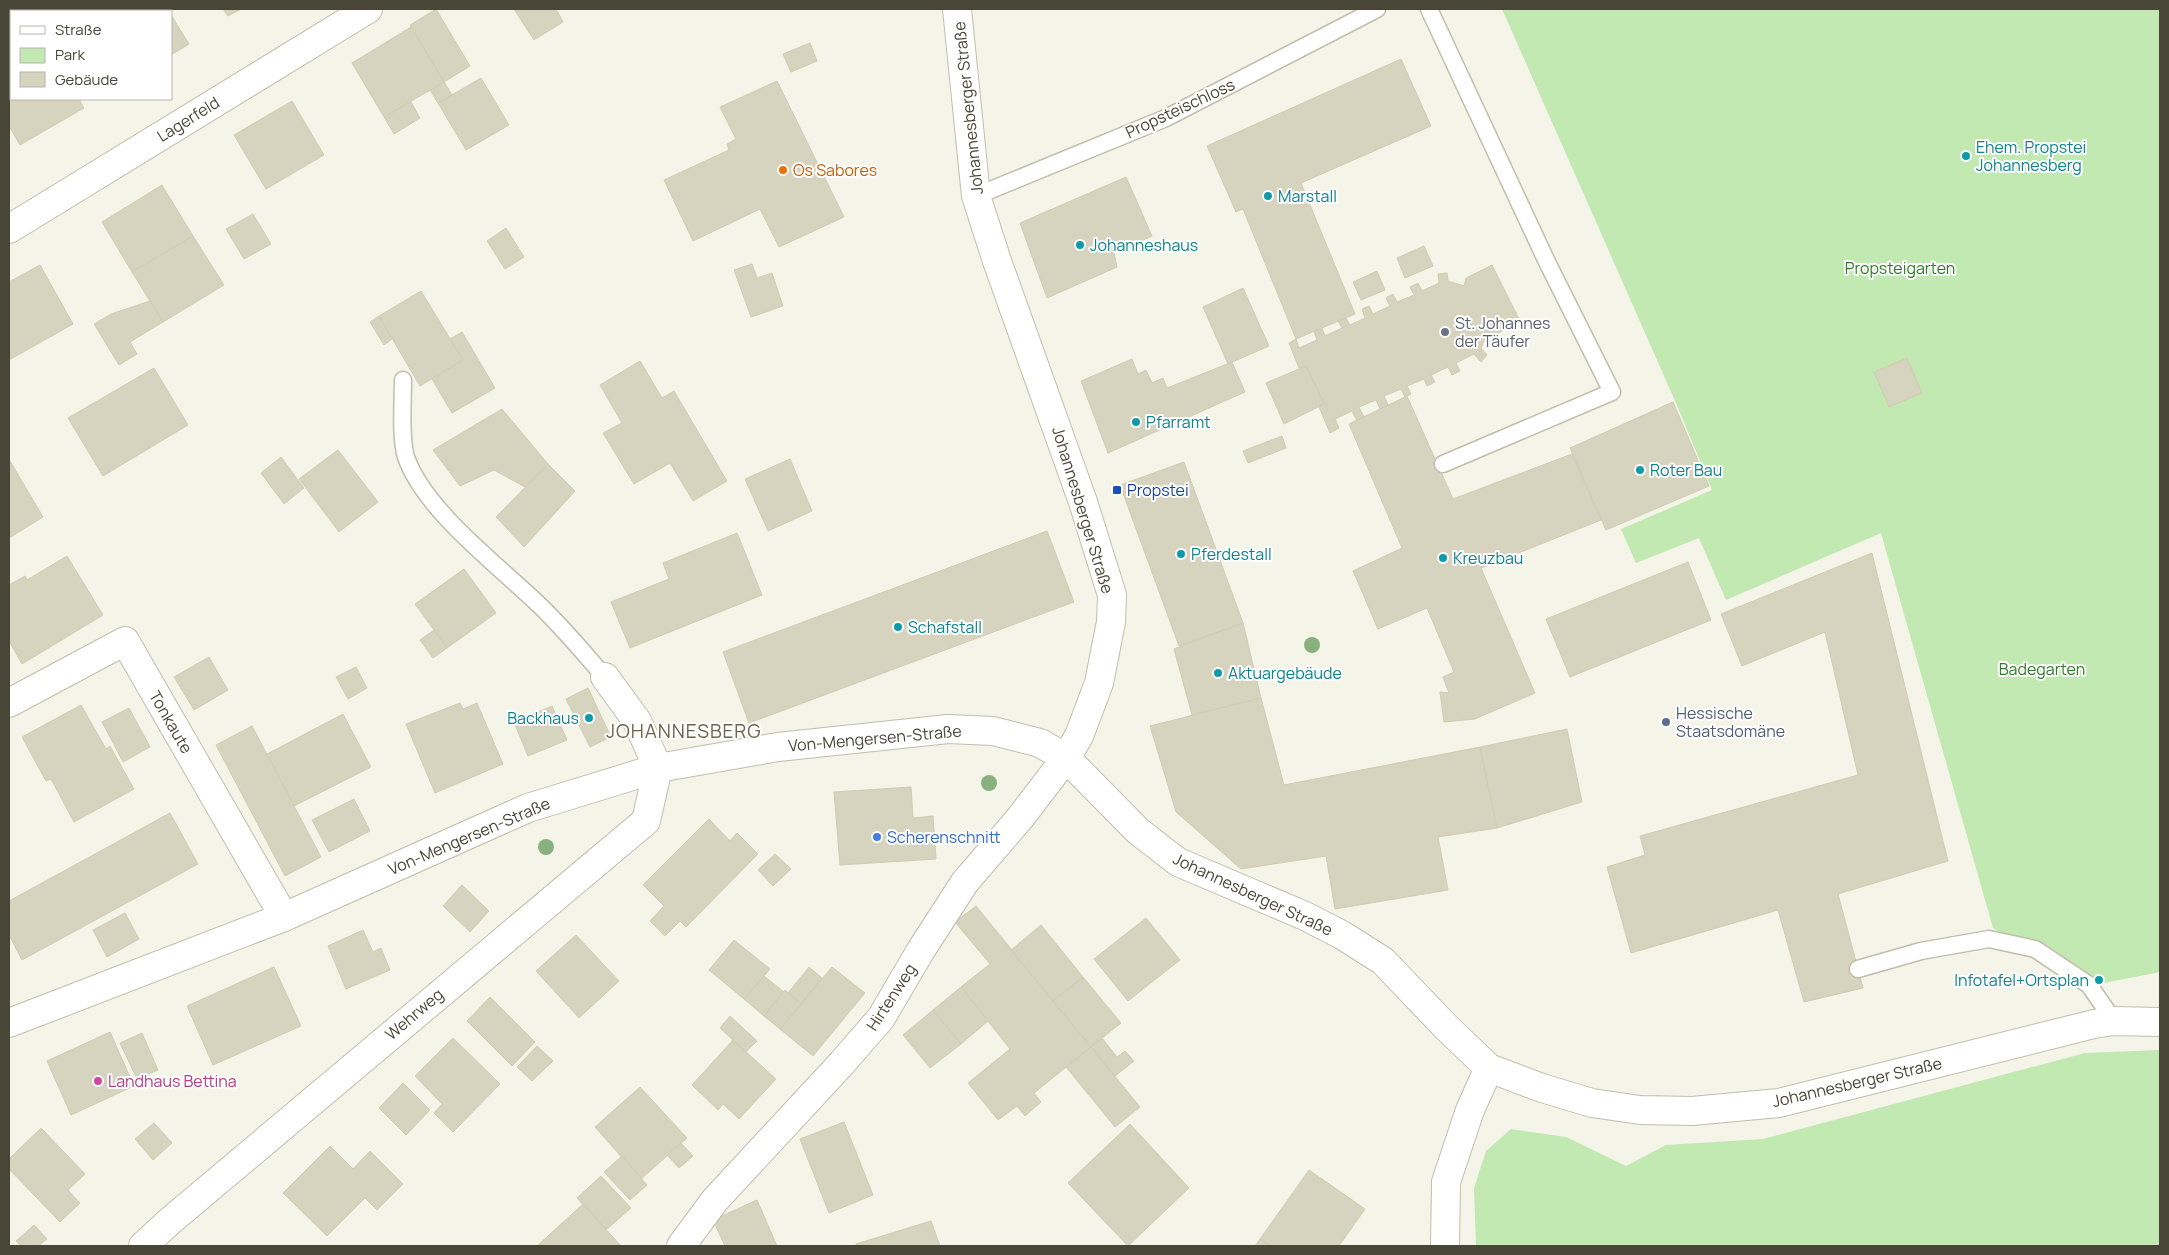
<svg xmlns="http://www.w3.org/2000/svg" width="2169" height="1255" font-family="Manrope,sans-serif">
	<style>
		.green { fill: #c1e9b1 }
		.building { fill: #d6d3be; stroke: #d1cdb1 }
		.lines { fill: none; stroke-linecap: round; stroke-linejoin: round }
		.service-casing { stroke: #c0beab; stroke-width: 19 }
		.minor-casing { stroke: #c0beab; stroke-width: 30 }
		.tertiary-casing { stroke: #c0beab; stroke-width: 30 }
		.service { stroke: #fff; stroke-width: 16 }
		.minor { stroke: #fff; stroke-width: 28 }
		.tertiary { stroke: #fff; stroke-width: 28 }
		.tree { fill: #89b17f }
		.culture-dot { fill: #0f9aa8; stroke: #fff; stroke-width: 2 }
		.food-dot { fill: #e8710a; stroke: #fff; stroke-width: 2 }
		.worship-dot { fill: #6b7280; stroke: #fff; stroke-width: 2 }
		.transit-dot { fill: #1a4fb4; stroke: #fff; stroke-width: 2 }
		.service-dot { fill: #5c6f8a; stroke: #fff; stroke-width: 2 }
		.shop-dot { fill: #3f7fe0; stroke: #fff; stroke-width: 2 }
		.hotel-dot { fill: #d1479c; stroke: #fff; stroke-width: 2 }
		.labels { text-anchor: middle; stroke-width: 4; stroke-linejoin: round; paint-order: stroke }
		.street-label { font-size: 16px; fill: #484637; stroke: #fff }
		.culture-label { font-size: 16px; fill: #0d838f; stroke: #fff; text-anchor: start }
		.food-label { font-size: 16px; fill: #c56008; stroke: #fff; text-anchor: start }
		.park-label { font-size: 16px; fill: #327b29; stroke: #fff }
		.worship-label { font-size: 16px; fill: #5b616d; stroke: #fff; text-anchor: start }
		.transit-label { font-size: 16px; fill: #164399; stroke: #fff; text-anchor: start }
		.service-label { font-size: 16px; fill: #4e5e75; stroke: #fff; text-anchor: start }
		.shop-label { font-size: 16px; fill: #366cbe; stroke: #fff; text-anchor: start }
		.hotel-label { font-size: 16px; fill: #b23c85; stroke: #fff; text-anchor: start }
		.quarter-label { font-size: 19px; letter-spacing: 1px; fill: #6b674e; stroke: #fff }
	</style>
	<rect width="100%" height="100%" fill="#f4f4e9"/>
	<!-- green -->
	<g class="green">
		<polygon points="1502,9 2160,9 2160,972 2099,984 2059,973 1993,928 1881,533 1726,600 1699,538 1636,563 1621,529 1712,490 1676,403"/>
		<polygon points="2160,1050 2160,1246 1476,1246 1474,1188 1486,1151 1511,1129 1566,1137 1626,1166 1666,1145 1763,1139 2085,1053"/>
	</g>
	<!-- building -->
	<g class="building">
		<polygon points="121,9 167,9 169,11 117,11"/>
		<polygon points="223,9 241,9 228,16"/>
		<polygon points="436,9 470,66 444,82 410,25"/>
		<polygon points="514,9 556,9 563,22 534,40"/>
		<polygon points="171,15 189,44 171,55"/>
		<polygon points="411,27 444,82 384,117 352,63"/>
		<polygon points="810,43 817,61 791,72 783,54"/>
		<polygon points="1401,59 1431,126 1301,183 1355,314 1296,339 1243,209 1236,212 1207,146"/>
		<polygon points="11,75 11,99 79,99 84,108 20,145 9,126 9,77"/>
		<polygon points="481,78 509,125 466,150 438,103"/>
		<polygon points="777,81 844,217 779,247 760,209 693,241 664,180 729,150 727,144 736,139 720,107"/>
		<polygon points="444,82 452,95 438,103 430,90"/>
		<polygon points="292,101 324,155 266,189 234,135"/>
		<polygon points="411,102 420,118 394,134 384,117"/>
		<polygon points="1126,177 1152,236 1114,253 1117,267 1047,298 1020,223"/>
		<polygon points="162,185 193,236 132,272 102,222"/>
		<polygon points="253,214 271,244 244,259 226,229"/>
		<polygon points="506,228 524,257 505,269 487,241"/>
		<polygon points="193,236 224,285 163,322 132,272"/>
		<polygon points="1424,246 1433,266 1405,278 1397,258"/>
		<polygon points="752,264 757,278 772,273 783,306 751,317 734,270"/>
		<polygon points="40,265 73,324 9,360 9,282"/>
		<polygon points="1492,265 1520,321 1495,335 1488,332 1481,348 1487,355 1481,362 1474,354 1456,363 1460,371 1452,375 1448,367 1431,375 1435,382 1427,386 1424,379 1407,386 1411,394 1405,397 1401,389 1384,396 1388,405 1380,409 1376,400 1359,407 1364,417 1357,421 1352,411 1335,419 1339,428 1330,433 1319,407 1324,404 1306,366 1299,368 1289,343 1296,339 1299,348 1317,340 1314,332 1322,328 1325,336 1342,328 1338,321 1346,318 1350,325 1365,318 1362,309 1369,306 1373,314 1390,306 1386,298 1393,294 1397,302 1414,295 1410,287 1418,283 1422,291 1439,283 1438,274 1447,273 1448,281 1464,286 1466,278"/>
		<polygon points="1377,271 1385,290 1361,300 1353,282"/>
		<polygon points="1243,288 1269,346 1228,364 1203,307"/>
		<polygon points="421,291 463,360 420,386 379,316"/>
		<polygon points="150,301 163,322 130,342 137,354 119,365 94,324 111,314"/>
		<polygon points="379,316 392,339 384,345 370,322"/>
		<polygon points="462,332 495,388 452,413 432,379 463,360 450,339"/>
		<polygon points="1907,358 1922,393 1889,407 1874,372"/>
		<polygon points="1132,359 1138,374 1146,370 1152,383 1163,378 1167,388 1232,362 1245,392 1108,453 1081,381"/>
		<polygon points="640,361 662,398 674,391 727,481 693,501 670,463 634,484 603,433 622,423 600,385"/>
		<polygon points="1306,366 1324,404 1284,424 1266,383"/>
		<polygon points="154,368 188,425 103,476 68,418"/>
		<polygon points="1407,396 1453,499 1572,454 1601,520 1481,568 1535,693 1475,719 1444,722 1440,692 1449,693 1443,677 1454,672 1427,608 1378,629 1353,571 1402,548 1349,424"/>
		<polygon points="1673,402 1709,486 1606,530 1570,448"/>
		<polygon points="502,409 548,464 525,487 494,470 460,486 433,450"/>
		<polygon points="1282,436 1286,448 1248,463 1243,451"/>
		<polygon points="338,450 378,502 339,532 299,479"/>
		<polygon points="281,457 304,488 284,504 261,473"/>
		<polygon points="790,459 812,511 768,531 745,479"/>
		<polygon points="10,461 43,517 9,538 9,462"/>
		<polygon points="1184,462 1243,623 1179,646 1120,485"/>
		<polygon points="548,464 575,491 524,547 496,517"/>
		<polygon points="1047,531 1074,602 749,723 723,652"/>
		<polygon points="737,533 762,595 630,648 611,602 669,579 663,563"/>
		<polygon points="1872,553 1948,861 1838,894 1863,988 1804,1002 1778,910 1631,953 1607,867 1645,855 1640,836 1858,775 1825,632 1742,666 1721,614"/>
		<polygon points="67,556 103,615 22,664 9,641 9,585 25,576 27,580"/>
		<polygon points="1688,562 1711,620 1570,677 1546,619"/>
		<polygon points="464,569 496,613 447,648 415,604"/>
		<polygon points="1243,623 1261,698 1192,715 1174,649"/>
		<polygon points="434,630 447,648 433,658 420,640"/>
		<polygon points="209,657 228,690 194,710 174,677"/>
		<polygon points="356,667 367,688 348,699 336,677"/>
		<polygon points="588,688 611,737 590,747 566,699"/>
		<polygon points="1261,698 1284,785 1480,747 1497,828 1438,837 1448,890 1335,909 1326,856 1241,869 1176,812 1150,726"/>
		<polygon points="460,703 463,709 477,703 503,764 435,793 406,724"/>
		<polygon points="81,705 106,749 110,746 134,789 74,822 51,779 46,781 22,737"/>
		<polygon points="552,706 567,740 528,756 514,722"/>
		<polygon points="129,708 150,747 123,762 102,722"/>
		<polygon points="343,714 371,767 294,806 267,754"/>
		<polygon points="252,726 321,857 285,876 216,745"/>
		<polygon points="1567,729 1582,802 1497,828 1480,747"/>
		<polygon points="911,787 913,818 933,816 936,859 840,865 834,792"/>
		<polygon points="354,799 370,831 329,852 312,820"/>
		<polygon points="170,813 198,864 22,960 9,935 9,901"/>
		<polygon points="709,819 730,841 737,833 758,854 686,927 680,921 665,936 650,921 664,906 643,885"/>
		<polygon points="775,854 791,869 773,886 758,870"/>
		<polygon points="462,885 489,911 470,932 443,906"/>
		<polygon points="976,906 1091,1047 1034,1093 1041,1102 1025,1116 1017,1106 998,1120 968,1083 1010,1049 961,987 990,964 955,922"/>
		<polygon points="125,913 139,939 107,957 93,930"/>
		<polygon points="1146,918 1180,960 1128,1001 1094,959"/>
		<polygon points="1041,925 1083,977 1053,1001 1011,950"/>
		<polygon points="363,930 373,952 381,948 390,970 346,989 328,946"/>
		<polygon points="576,935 619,981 579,1018 536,971"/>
		<polygon points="734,940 770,969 744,999 709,970"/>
		<polygon points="274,967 301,1026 213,1065 187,1006"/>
		<polygon points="809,967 822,978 801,1004 788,993"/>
		<polygon points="832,967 865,993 813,1056 780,1029"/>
		<polygon points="764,976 784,992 764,1016 744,999"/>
		<polygon points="1083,977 1121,1023 1091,1047 1053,1001"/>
		<polygon points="961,987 988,1021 961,1044 933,1010"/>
		<polygon points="785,990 801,1004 780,1029 764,1016"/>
		<polygon points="490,997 535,1042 512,1066 467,1021"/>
		<polygon points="933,1010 961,1044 930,1068 903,1035"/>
		<polygon points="730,1016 757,1041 746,1052 720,1028"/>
		<polygon points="110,1032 134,1086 71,1115 47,1061"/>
		<polygon points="142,1033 158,1070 137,1079 120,1043"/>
		<polygon points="453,1038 500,1084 453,1132 434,1113 442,1104 415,1076"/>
		<polygon points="1102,1038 1117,1057 1125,1051 1134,1061 1115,1076 1091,1047"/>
		<polygon points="733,1040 776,1079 739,1119 723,1104 718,1110 692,1085"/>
		<polygon points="537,1046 553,1061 532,1081 517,1067"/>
		<polygon points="1091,1047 1140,1107 1115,1127 1066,1067"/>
		<polygon points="403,1083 430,1110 406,1135 379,1108"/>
		<polygon points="640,1087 687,1138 641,1179 595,1127"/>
		<polygon points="844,1122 873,1195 829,1213 800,1139"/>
		<polygon points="154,1123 172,1143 153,1160 135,1139"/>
		<polygon points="1130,1124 1189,1188 1128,1246 1068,1183"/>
		<polygon points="41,1128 85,1174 68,1190 80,1203 60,1222 9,1169 9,1159"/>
		<polygon points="681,1143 693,1156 679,1168 667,1155"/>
		<polygon points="330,1146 353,1169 370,1151 403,1184 377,1210 365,1198 327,1236 283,1193"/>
		<polygon points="622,1156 647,1185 630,1200 604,1172"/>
		<polygon points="1309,1170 1365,1209 1339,1246 1270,1246 1260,1239"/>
		<polygon points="601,1176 631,1208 606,1230 577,1198"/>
		<polygon points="757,1200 777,1246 725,1246 713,1220"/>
		<polygon points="583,1204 621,1246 537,1246"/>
		<polygon points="931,1221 940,1246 857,1246 856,1244"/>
		<polygon points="34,1225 47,1239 38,1246 21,1246 16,1241"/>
		<polygon points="1260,1239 1270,1246 1255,1246"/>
	</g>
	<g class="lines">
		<!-- service casing -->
		<g class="service-casing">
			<g id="service">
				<polyline points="1429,9 1547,262 1612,392 1443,464"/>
				<polyline points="976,196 1166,118 1377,9"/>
				<path d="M403,380C403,401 400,438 406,457C424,509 495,563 535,601C560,624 582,651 605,677"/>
				<polyline points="1858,969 1921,951 1989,939 2035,949 2089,985 2114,1021"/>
			</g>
		</g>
		<!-- minor casing -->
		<g class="minor-casing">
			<g id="minor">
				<polyline points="9,229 368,9"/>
				<polyline points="9,703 125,641 284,917"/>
				<polyline points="143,1246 170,1221 646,821 658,768 637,721 605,677"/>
				<polyline points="681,1246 715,1200 842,1063 881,1018 921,950 965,882 1020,818 1066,758"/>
			</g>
		</g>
		<!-- tertiary casing -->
		<g class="tertiary-casing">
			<g id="tertiary">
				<polyline points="957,9 976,196 997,261 1083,502 1112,595 1111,622 1099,683 1079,736 1066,758"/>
				<polyline points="9,1023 284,917 528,808 658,768 778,747 948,729 993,731 1040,743 1066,758 1138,831 1178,862 1305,916 1342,935 1383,961 1446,1027 1489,1068 1542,1088 1592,1103 1640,1110 1692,1111 1779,1103 2094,1024 2114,1021 2160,1022"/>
				<polyline points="1445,1246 1446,1182 1470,1110 1489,1068"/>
			</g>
		</g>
		<!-- service -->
		<use href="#service" class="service"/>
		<!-- minor -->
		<use href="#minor" class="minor"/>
		<!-- tertiary -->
		<use href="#tertiary" class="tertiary"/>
	</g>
	<!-- trees -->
	<g class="tree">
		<circle cx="1312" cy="645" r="8"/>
		<circle cx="989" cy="783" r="8"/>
		<circle cx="546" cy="847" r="8"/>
	</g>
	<!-- markers -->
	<g class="culture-dot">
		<circle cx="1966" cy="156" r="5"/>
		<circle cx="1268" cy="196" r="5"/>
		<circle cx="1080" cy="245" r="5"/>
		<circle cx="1136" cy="422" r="5"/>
		<circle cx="1640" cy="470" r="5"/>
		<circle cx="1181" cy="554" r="5"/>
		<circle cx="1443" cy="558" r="5"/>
		<circle cx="898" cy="627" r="5"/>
		<circle cx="1218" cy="673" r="5"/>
		<circle cx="589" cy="718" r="5"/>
		<circle cx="2099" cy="980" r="5"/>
	</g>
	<circle class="food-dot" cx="783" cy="170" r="5"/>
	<circle class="worship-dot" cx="1445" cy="332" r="5"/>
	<rect class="transit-dot" x="1112" y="485" width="10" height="10" rx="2.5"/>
	<circle class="service-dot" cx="1666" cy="722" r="5"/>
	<circle class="shop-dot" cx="877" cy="837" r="5"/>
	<circle class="hotel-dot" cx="98" cy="1081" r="5"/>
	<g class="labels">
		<!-- street labels -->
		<g class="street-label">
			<text transform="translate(968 108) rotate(-96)" y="6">Johannesberger Straße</text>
			<text transform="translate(1180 108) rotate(-25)" y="6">Propsteischloss</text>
			<text transform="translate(188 119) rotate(-32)" y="6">Lagerfeld</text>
			<text transform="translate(1083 510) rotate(73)" y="6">Johannesberger Straße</text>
			<text transform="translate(171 722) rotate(60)" y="6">Tonkaute</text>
			<text transform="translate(875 738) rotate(-5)" y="6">Von-Mengersen-Straße</text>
			<text transform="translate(469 836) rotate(-23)" y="6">Von-Mengersen-Straße</text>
			<text transform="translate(1253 894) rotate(25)" y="6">Johannesberger Straße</text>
			<text transform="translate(891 997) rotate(-57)" y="6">Hirtenweg</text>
			<text transform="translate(414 1014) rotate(-40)" y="6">Wehrweg</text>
			<text transform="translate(1857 1082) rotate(-13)" y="6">Johannesberger Straße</text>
		</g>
		<!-- culture labels -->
		<g class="culture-label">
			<text x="1976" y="153">Ehem. Propstei<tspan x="1976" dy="18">Johannesberg</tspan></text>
			<text x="1278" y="202">Marstall</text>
			<text x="1090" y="251">Johanneshaus</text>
			<text x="1146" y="428">Pfarramt</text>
			<text x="1650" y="476">Roter Bau</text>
			<text x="1191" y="560">Pferdestall</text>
			<text x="1453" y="564">Kreuzbau</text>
			<text x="908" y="633">Schafstall</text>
			<text x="1228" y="679">Aktuargebäude</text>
			<text x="579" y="724" text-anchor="end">Backhaus</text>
			<text x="2089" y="986" text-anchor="end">Infotafel+Ortsplan</text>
		</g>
		<!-- food labels -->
		<g class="food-label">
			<text x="793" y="176">Os Sabores</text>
		</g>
		<!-- park labels -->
		<g class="park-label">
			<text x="1900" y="274">Propsteigarten</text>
			<text x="2042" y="675">Badegarten</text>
		</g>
		<!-- worship labels -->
		<g class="worship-label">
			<text x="1455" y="329">St. Johannes<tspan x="1455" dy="18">der Täufer</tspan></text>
		</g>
		<!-- transit labels -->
		<g class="transit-label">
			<text x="1127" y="496">Propstei</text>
		</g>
		<!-- service labels -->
		<g class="service-label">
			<text x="1676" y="719">Hessische<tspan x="1676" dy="18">Staatsdomäne</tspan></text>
		</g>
		<!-- shop labels -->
		<g class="shop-label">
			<text x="887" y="843">Scherenschnitt</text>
		</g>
		<!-- hotel labels -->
		<g class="hotel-label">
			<text x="108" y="1087">Landhaus Bettina</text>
		</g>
		<!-- quarter labels -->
		<g class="quarter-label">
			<text x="684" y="738">JOHANNESBERG</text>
		</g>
	</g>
	<!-- border -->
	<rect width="2169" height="1255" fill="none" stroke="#484637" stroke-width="20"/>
	<!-- legend -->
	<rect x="10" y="10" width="162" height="90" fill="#ffffff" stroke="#b6b5af"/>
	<rect x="20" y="26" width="25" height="8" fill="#ffffff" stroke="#b6b5af"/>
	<text x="55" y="35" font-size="15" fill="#484637">Straße</text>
	<rect x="20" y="48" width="25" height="15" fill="#c1e9b1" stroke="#b6b5af"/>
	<text x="55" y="60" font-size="15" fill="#484637">Park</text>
	<rect x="20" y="72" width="25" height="15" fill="#d6d3be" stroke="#b6b5af"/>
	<text x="55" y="85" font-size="15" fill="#484637">Gebäude</text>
</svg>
